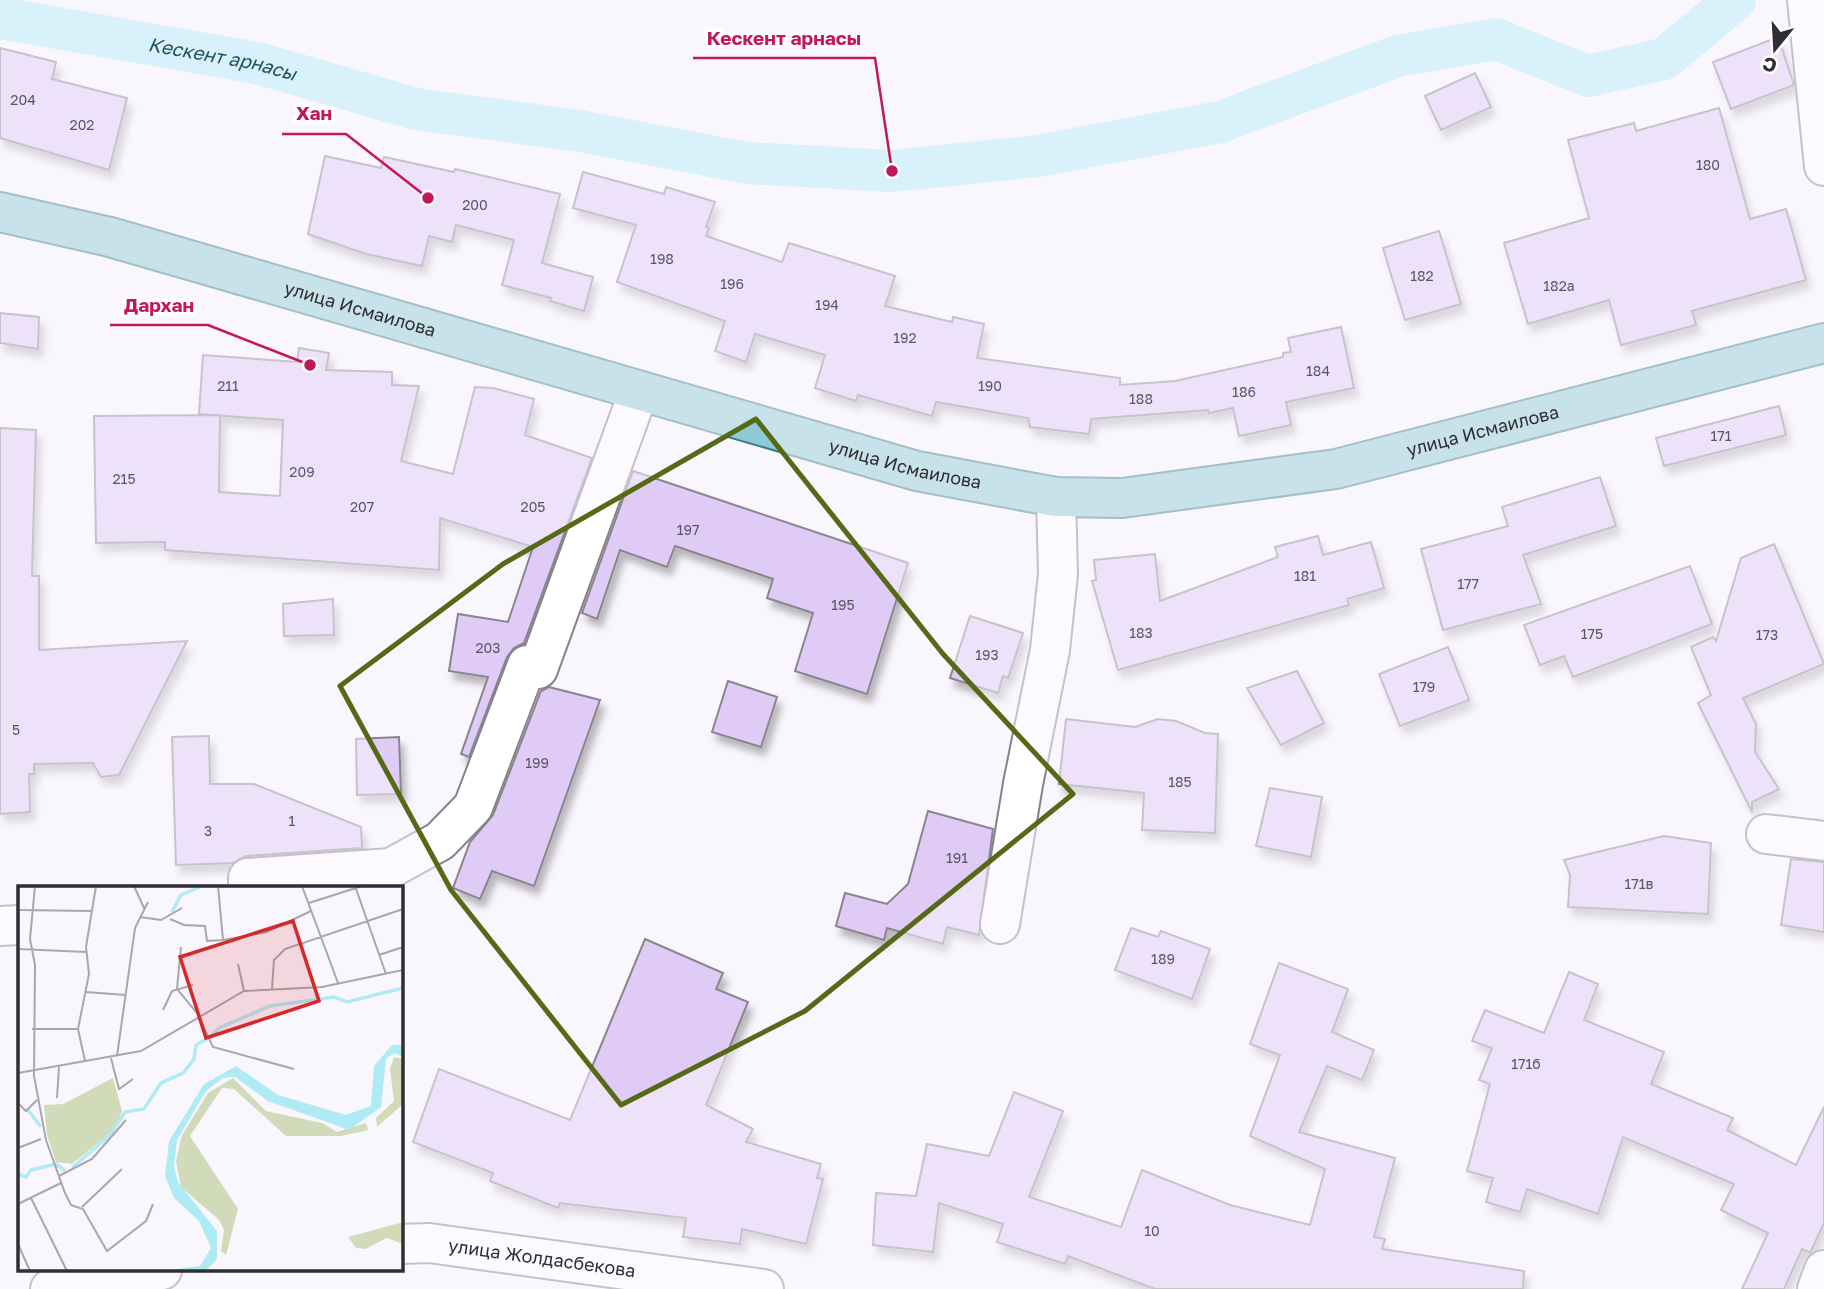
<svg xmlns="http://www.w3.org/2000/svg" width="1824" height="1289" font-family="'Golos Text',sans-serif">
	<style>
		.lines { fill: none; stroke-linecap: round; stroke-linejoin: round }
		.canal { stroke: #afebf5; stroke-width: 42 }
		.building { fill: #dfcbf5; stroke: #89858e; stroke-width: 2; filter: url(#shadow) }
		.minor-casing { stroke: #86828b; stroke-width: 42 }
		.major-casing { stroke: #3b7c88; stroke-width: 42 }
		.minor { stroke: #fff; stroke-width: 38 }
		.major { stroke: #8dcad3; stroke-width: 38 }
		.marked { fill: none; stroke: #556916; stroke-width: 5; stroke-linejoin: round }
		.labels { text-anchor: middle; stroke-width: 7; stroke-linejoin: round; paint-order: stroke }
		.number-label { font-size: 14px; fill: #5c5563 }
		.street-label { font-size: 18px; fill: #302e32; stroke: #fff }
		.water-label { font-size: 19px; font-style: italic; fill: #20535b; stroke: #fff }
		.inset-river { fill: none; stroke: #afebf5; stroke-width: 3.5 }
		.inset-road { fill: none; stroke: #a9a6ac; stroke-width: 2 }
		.view { fill: #d62828; fill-opacity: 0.15; stroke: #d62828; stroke-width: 3.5 }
		.inset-edge { fill: none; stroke: #302e32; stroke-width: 3.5 }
		.leader { fill: none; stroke: #c2185b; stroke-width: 2.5 }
		.callout-dot { fill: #c2185b; stroke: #fff; stroke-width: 2.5 }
		.callout-label { font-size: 19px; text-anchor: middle; font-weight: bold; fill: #c2185b; stroke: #fff; stroke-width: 7; stroke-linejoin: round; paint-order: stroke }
	</style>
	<defs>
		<filter id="shadow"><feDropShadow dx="4.5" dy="8" stdDeviation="3.5" flood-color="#0004"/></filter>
	</defs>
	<rect width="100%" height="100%" fill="#faf6fe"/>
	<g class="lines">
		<!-- canal -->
		<path class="canal" id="s1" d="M0,18L257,63L416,109L580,131L747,163L892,171L1038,156L1220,122L1398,56L1496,39L1588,76L1664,59L1735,0"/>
	</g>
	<!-- building -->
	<g class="building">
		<polygon points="1778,37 1794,85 1731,109 1713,62"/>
		<polygon points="0,48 56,62 52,79 127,98 109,170 0,138"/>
		<polygon points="1475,73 1491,107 1441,130 1425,96"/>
		<polygon points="1719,108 1750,219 1786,209 1806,280 1692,311 1696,325 1621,345 1609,300 1528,324 1504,243 1589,218 1568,140 1634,123 1636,131"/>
		<polygon points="325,156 381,168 384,157 454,172 455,169 560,194 542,263 593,277 584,311 550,301 551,298 502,285 514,240 456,225 452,242 429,236 422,266 366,254 308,234"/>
		<polygon points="583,172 664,194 666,187 715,202 706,227 709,228 706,236 782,262 789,243 895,276 885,306 952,322 953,317 984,324 977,358 1120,378 1120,385 1175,381 1283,357 1283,353 1291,352 1288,338 1341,327 1354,388 1286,402 1291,425 1239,436 1233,408 1209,413 1208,410 1091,419 1089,434 1030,427 1028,418 936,402 932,416 858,395 856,401 815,388 825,355 755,334 746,362 715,351 725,321 617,282 636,225 573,208"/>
		<polygon points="1439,231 1461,304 1405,320 1383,248"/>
		<polygon points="0,313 39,317 38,349 0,343"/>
		<polygon points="299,348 329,353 326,370 392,372 392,385 419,386 401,461 453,474 475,387 493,388 534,399 525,435 592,458 524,643 514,648 507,657 469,757 461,754 488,677 449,671 458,614 508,622 533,547 440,518 439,570 165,550 165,542 96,543 94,416 220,415 219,492 280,496 283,420 199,414 203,355 297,362"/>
		<polygon points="1779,406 1786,435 1664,466 1656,438"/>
		<polygon points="0,428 36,430 32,576 39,576 39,650 187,641 119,775 101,777 93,763 34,764 34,774 29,774 30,812 0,814"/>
		<polygon points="633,471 908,563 867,694 795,671 813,613 767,598 773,579 675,546 667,567 620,550 597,619 582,613"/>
		<polygon points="1600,477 1616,526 1523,555 1541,604 1443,630 1421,549 1508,526 1502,507"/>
		<polygon points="1318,536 1323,555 1371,542 1384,588 1347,599 1349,605 1118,670 1092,581 1096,580 1094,560 1155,554 1160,601 1278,557 1275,547"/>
		<polygon points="1774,544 1824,664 1743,698 1756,724 1755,752 1779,789 1752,802 1752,812 1698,703 1711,695 1691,647 1713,637 1716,641 1741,558"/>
		<polygon points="1690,566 1712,624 1573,677 1564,656 1540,665 1524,625"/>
		<polygon points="333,599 334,635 284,636 283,604"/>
		<polygon points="970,616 1023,633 1008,678 1003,676 998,693 950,678"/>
		<polygon points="1448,647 1469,700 1400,726 1379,674"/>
		<polygon points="1297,671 1324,723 1281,745 1247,688"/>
		<polygon points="728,681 777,697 761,747 712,732"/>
		<polygon points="549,687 600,700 534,886 492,871 480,899 453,888 470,842 493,815 541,691"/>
		<polygon points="1066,719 1135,727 1158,719 1176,721 1205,733 1218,734 1215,833 1142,830 1144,793 1059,784"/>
		<polygon points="209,736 210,784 254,784 361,827 362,848 246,856 233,863 176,865 172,737"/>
		<polygon points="399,737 401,794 357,795 356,739"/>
		<polygon points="1270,788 1322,797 1311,857 1256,846"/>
		<polygon points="928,811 993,829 979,935 947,927 943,944 887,928 884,940 836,926 845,893 887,904 908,884"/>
		<polygon points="1664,836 1711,843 1708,914 1568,907 1570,875 1564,860"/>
		<polygon points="1791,859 1824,862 1824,932 1781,925"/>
		<polygon points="1131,928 1158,937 1161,931 1210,949 1192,999 1115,970"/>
		<polygon points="645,939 723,973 716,989 748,1002 706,1105 753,1129 746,1142 821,1164 817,1178 823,1179 806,1244 742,1229 740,1244 683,1237 686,1218 560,1203 558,1208 490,1181 493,1173 413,1142 439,1069 570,1120"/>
		<polygon points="1279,963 1348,989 1332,1032 1374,1050 1362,1080 1327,1066 1299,1132 1395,1158 1374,1237 1385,1239 1382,1249 1524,1271 1523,1289 1155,1289 1068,1256 1065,1264 997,1242 1003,1224 939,1203 933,1252 873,1245 876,1193 916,1196 927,1144 989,1156 1014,1092 1063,1111 1029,1197 1121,1227 1142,1170 1230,1205 1310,1225 1325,1169 1250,1136 1280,1055 1250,1044"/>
		<polygon points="1569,972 1598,984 1584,1020 1664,1052 1651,1084 1733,1118 1727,1130 1796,1165 1824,1107 1824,1223 1810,1253 1802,1249 1784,1289 1742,1289 1768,1233 1721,1210 1734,1184 1623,1137 1598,1214 1527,1189 1520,1212 1486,1202 1493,1178 1467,1171 1490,1084 1479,1080 1492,1048 1472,1041 1485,1010 1544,1033"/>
	</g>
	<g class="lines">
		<!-- minor casing -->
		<g class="minor-casing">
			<g id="minor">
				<polyline points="1807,0 1824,166"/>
				<polyline points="1766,834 1824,841"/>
				<polyline points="248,888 248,878 391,868 440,841 473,807 527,665 538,669 639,391"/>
				<polyline points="1000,924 1023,784 1050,650 1058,574 1056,497"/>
				<polyline points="0,926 19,925"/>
				<path id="s2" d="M401,1244L429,1243L764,1289"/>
				<polyline points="50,1289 162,1270"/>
				<polyline points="1817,1289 1824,1270"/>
			</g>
		</g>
		<!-- major casing -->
		<g class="major-casing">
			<g id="major">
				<path id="s3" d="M0,212L110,237L917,471L1056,497L1122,498L1336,469L1824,343"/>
			</g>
		</g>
		<!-- minor -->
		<use href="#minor" class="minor"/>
		<!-- major -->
		<use href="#major" class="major"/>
	</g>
	<!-- marked area -->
	<path d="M0 0H1824V1289H0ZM756,419L943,654L1073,794L805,1011L621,1105L451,890L340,686L503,564Z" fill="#faf6fe" fill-opacity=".55" fill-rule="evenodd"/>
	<path class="marked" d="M756,419L943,654L1073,794L805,1011L621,1105L451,890L340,686L503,564Z"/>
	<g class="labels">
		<!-- number labels -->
		<g class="number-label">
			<text x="23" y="105">204</text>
			<text x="82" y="130">202</text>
			<text x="1708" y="170">180</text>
			<text x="475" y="210">200</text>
			<text x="662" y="264">198</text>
			<text x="1422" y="281">182</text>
			<text x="732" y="289">196</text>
			<text x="1559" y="291">182а</text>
			<text x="827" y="310">194</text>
			<text x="905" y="343">192</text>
			<text x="1318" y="376">184</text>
			<text x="228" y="391">211</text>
			<text x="990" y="391">190</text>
			<text x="1244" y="397">186</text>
			<text x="1141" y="404">188</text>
			<text x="1721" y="441">171</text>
			<text x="302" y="477">209</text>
			<text x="124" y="484">215</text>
			<text x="362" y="512">207</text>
			<text x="533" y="512">205</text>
			<text x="688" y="535">197</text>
			<text x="1305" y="581">181</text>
			<text x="1468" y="589">177</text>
			<text x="843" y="610">195</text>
			<text x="1141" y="638">183</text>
			<text x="1592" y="639">175</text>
			<text x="1767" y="640">173</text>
			<text x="488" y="653">203</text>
			<text x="987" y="660">193</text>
			<text x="1424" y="692">179</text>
			<text x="16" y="735">5</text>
			<text x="537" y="768">199</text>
			<text x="1180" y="787">185</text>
			<text x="292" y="826">1</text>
			<text x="208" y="836">3</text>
			<text x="957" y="863">191</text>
			<text x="1639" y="889">171в</text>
			<text x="1163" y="964">189</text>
			<text x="1526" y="1069">171б</text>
			<text x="1152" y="1236">10</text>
		</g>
		<!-- street labels -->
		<g class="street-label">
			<text dy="6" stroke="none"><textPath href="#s3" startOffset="373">улица Исмаилова</textPath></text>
			<text dy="6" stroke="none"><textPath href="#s3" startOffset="1528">улица Исмаилова</textPath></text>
			<text dy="6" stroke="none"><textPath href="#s3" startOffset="940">улица Исмаилова</textPath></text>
			<text dy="6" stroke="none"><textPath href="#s2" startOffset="142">улица Жолдасбекова</textPath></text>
		</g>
		<!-- water labels -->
		<g class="water-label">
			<text dy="7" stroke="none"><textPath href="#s1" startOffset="226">Кескент арнасы</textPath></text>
		</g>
	</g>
	<!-- overview -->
	<g transform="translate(18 886)">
		<rect width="385" height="385" fill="#faf6fe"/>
		<path d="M376,171L385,173V218L359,241L358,232L376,215L372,183ZM95,192L104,225L97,243L54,278L38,276L29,249L26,219L45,218ZM215,192L248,225L304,237L319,246L348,237L350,244L323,250H268L216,203L204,202L172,250L220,323L208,369L203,365L206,344L201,334L163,301L158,275L164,249L190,207ZM385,336V358L369,352L347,363L338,362L330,351Z" fill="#d1dbba"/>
		<path d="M374,159H385V171L376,167L368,173L363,221L331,244L250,215L217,191L205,192L188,205L159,254L156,281L160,296L199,345V373L188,385H143L182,380L193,362L181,335L156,312L147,290L151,255L186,198L218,180L260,209L328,229L353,220L356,180Z" fill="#afebf5"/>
		<path class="inset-river" d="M154,26L163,9L184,0M191,152L201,142L252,120L316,111L329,116L385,102M10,224L23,241M54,282L93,248L107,226L126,223L143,197L165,187L176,173L178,159L189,153M0,288L8,291L13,284L38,278L47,285"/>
		<path class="inset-road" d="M17,0L12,53L17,79L16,190L28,254L47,307L53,319L65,323L89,365L128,335L135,318M116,0L126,22M200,0L205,54M284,0L320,97M337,0L368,88M291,17L344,0M0,24L73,25M122,31L143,34L164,22M152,33L166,39L187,40L189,55L205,54L249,46L293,25M163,61L159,103L179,127L195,161L276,183M0,63L68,66M361,69L385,61M220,78L226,105M254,103L256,74L267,63L385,23M68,106L108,109M145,124L154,105L175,99M14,143H60M99,170L117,42L130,16M93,172L101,203L115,193M67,175L60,143L71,88L68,61L78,0M0,187L123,165L226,105L304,101L385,84M39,212L41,181M0,217L8,225L19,214M0,262L23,253M41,290L74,273L108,234M13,312L49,385M0,318L43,297M64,321L104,283M0,358L12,385"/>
		<path class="view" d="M275,35L301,115L188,152L162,71Z"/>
		<rect width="385" height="385" class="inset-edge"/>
	</g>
	<!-- callouts -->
	<path class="leader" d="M892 171L875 58H693M428 198L346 134H282M310 365L208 325H110"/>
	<g class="callout-dot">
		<circle cx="892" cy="171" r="7"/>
		<circle cx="428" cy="198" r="7"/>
		<circle cx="310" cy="365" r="7"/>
	</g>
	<g class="callout-label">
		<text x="784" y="45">Кескент арнасы</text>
		<text x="314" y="120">Хан</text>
		<text x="159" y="312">Дархан</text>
	</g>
	<!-- north arrow -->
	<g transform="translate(1775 49) rotate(198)" stroke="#ffffff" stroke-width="5" paint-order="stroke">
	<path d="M0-5L12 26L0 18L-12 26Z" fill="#302e32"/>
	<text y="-10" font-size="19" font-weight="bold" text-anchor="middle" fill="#302e32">С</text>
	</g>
</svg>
